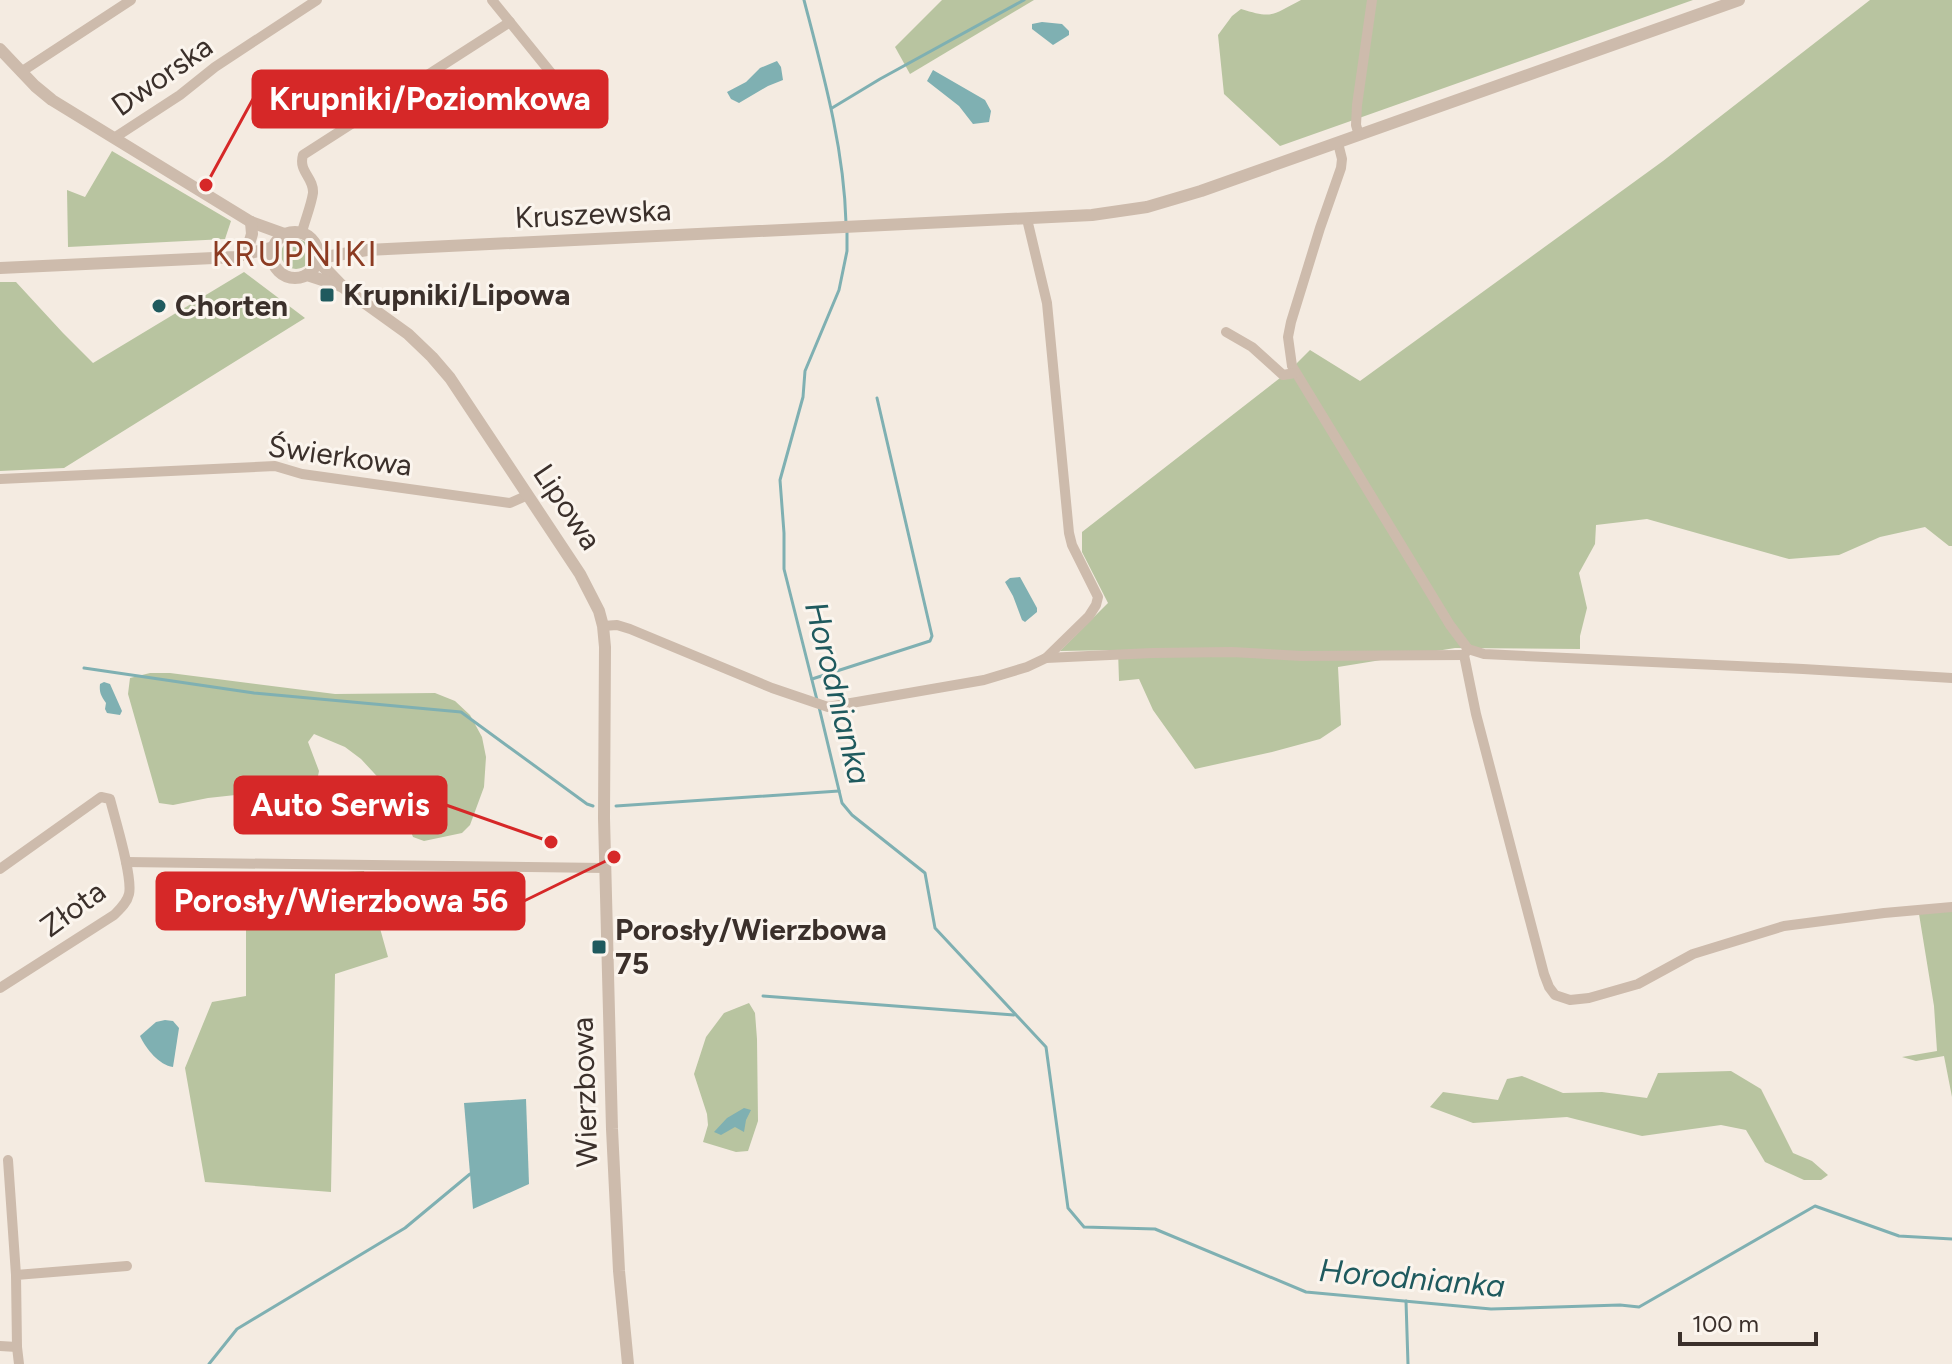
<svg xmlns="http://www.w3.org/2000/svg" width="1952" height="1364" font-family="Figtree,sans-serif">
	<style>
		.green { fill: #b8c4a0 }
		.water { fill: #7fb0b2 }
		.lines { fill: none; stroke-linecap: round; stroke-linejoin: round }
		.stream { stroke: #7fb0b2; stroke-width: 3 }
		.minor { stroke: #cdbbac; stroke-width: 10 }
		.tertiary { stroke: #cdbbac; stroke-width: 12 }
		.poi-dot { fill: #1f5a5e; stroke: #fbf5ee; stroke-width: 3 }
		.labels { text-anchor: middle; stroke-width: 6; stroke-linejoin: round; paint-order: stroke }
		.street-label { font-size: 30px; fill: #3b302b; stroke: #fbf5ee }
		.poi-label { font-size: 30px; font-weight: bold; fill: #3b302b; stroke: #fbf5ee; text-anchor: start }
		.water-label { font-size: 32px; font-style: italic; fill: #1f5a5e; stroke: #fbf5ee }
		.quarter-label { font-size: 34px; letter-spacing: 2px; fill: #8c3b22; stroke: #fbf5ee }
		.leader { fill: none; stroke: #d62828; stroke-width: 3 }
		.callout-dot { fill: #d62828; stroke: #fbf5ee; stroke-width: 3 }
		.callout { fill: #d62828; stroke: #d62828; stroke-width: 3 }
		.callout-label { font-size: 32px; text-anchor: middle; font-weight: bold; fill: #fff }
	</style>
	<rect width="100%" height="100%" fill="#f4ebe1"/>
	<!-- green -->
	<g class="green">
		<polygon points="942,0 1034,0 910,74 895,47"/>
		<path d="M1301,0H1693L1280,146L1224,94L1218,35L1232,16L1241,9C1273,19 1272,15 1301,0Z"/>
		<polygon points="1870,0 1952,0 1952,546 1949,546 1925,527 1880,537 1839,555 1789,559 1647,519 1596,525 1595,544 1579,573 1587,608 1580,636 1580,649 1455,648 1338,667 1341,725 1320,739 1272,752 1195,769 1153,710 1139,679 1119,681 1118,650 1060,651 1108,603 1082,552 1082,532 1289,371 1310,350 1360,381 1663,161"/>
		<polygon points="112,151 231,221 225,239 68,247 67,190 85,197"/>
		<circle cx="296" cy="254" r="15"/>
		<polygon points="244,272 305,318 64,468 0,471 0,282 16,282 63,333 93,363"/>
		<polygon points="150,673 170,673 335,694 435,693 455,701 470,715 482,737 486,757 484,787 470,825 462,833 424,841 413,837 398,799 361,759 345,747 314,734 308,742 319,771 317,781 309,787 208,798 173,805 159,803 128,694 130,678"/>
		<polygon points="364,871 388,957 335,974 331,1192 205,1182 185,1068 212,1002 246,996 246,878"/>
		<polygon points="1952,911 1952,1097 1944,1056 1916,1061 1902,1057 1937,1051 1934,1006 1919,914"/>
		<polygon points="749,1003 755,1013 757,1039 758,1121 748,1151 736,1152 703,1142 708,1125 707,1114 694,1074 706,1037 724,1013"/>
		<polygon points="1731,1071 1761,1089 1793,1153 1812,1161 1828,1175 1821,1180 1804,1180 1765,1162 1746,1130 1721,1125 1642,1136 1567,1117 1473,1123 1430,1107 1443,1092 1498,1100 1507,1079 1522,1076 1563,1093 1602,1092 1647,1098 1658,1073"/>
	</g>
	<!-- water -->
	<g class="water">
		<polygon points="1042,22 1062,24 1069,31 1069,35 1053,45 1032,29 1032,24"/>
		<polygon points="777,61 781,67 783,80 768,86 739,103 731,99 727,92 746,82 760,68"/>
		<polygon points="933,70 985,100 991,111 989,122 973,124 959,106 927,81"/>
		<polygon points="1020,577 1037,608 1037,612 1025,622 1022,620 1013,596 1005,582 1010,578"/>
		<path d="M104,682L110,684L122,711L120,715L107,713L105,709L106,703C101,696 99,692 100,684Z"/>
		<path d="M165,1020L173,1021L179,1028L173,1067C159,1065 146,1049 140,1036L156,1022Z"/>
		<polygon points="526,1099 529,1184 473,1209 464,1103"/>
		<polygon points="744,1108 751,1110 746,1120 744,1132 735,1127 721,1135 714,1132 727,1118"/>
	</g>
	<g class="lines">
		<!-- stream -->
		<g class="stream">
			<path d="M804,0C823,73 844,147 846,223"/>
			<polyline points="832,108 880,79 1024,0"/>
			<polyline points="84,668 254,693 461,712 587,804 593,806"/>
			<polyline points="812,679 930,641 932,636 877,398"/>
			<polyline points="817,700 784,569 784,533 780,480 803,397 805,371 839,290 847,251 847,231"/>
			<polyline points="819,707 842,803 852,815 925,873 935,928 1046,1047 1068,1208 1084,1227 1155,1229 1306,1292 1491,1309 1620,1305 1639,1307 1815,1206 1899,1236 1952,1239"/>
			<polyline points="616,806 839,791"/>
			<polyline points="763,996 1014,1015"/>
			<polyline points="1406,1301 1408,1364"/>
			<polyline points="209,1364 237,1329 405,1228 470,1174"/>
		</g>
		<!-- minor -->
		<g class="minor">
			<polyline points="492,0 560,84"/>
			<polyline points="21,72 131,0"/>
			<polyline points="1359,135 1356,125 1357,105 1372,0"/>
			<polyline points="114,138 180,95 215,67 317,0"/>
			<polyline points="1338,143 1342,159 1341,168 1320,228 1291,322 1288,337 1292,366 1450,625 1468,649 1484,654 1803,669 1952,678"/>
			<path d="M302,232C305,220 311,206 313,193C314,177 298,172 303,155L510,22"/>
			<polyline points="1226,332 1252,347 1283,375 1295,373"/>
			<polyline points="0,479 275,466 302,474 510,503 528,495"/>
			<polyline points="603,626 617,625 630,629 772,688 828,707 984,680 1027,667 1046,658 1089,616 1096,605 1098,597 1072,545 1069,533 1047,303 1027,219"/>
			<polyline points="1468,649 1464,655 1476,714 1544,974 1549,987 1555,995 1570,1000 1589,998 1638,984 1693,954 1784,926 1884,913 1952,907"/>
			<polyline points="1046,658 1152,653 1232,652 1302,656 1464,655"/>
			<polyline points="126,862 605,868"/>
			<path d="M0,869L101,797L110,799C115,819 133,877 129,894C127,903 120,909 114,915L0,988"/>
			<polyline points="8,1160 16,1275"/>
			<polyline points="0,1346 17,1347"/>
			<polyline points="19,1364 17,1347 16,1275 127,1266"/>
		</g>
		<!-- tertiary -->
		<g class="tertiary">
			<polyline points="0,49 35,86 52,100 251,222 284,234"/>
			<circle cx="295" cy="255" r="23"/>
			<polyline points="246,254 252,234 251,222"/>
			<polyline points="318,261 331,256 367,250 1092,215 1147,207 1201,191 1739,0"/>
			<polyline points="318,261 344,288 408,334 432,357 450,378 580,574 599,611 603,626 605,647 604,818 612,1129 619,1271 628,1364"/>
			<polyline points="0,268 235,257 274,247"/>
			<polyline points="307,275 341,286"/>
		</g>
	</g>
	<!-- markers -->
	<g class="poi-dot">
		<rect x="319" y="287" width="16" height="16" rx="4"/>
		<circle cx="159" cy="306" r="8"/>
		<rect x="591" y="939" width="16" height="16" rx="4"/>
	</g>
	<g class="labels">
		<!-- street labels -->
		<g class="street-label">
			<text transform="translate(162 76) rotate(-35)" y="10">Dworska</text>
			<text transform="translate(593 214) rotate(-3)" y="10">Kruszewska</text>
			<text transform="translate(340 456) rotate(8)" y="10">Świerkowa</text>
			<text transform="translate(567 507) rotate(56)" y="10">Lipowa</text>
			<text transform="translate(73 909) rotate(-36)" y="10">Złota</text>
			<text transform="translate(585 1092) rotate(-92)" y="10">Wierzbowa</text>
		</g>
		<!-- poi labels -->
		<g class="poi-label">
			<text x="343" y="305">Krupniki/Lipowa</text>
			<text x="175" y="316">Chorten</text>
			<text x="615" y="940">Porosły/Wierzbowa<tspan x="615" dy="34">75</tspan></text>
		</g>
		<!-- water labels -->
		<g class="water-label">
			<text transform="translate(838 693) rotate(76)" y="11">Horodnianka</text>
			<text transform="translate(1412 1278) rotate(5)" y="11">Horodnianka</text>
		</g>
		<!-- quarter labels -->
		<g class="quarter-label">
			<text x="295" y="266">KRUPNIKI</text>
		</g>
	</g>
	<!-- callouts -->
	<path class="leader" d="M206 185L253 99M551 842L446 805M614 857L524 901"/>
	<g class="callout-dot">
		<circle cx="206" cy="185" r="8"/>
		<circle cx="551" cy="842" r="8"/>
		<circle cx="614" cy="857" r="8"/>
	</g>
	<g class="callout">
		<rect x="253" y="71" width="354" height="56" rx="8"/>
		<rect x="235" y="777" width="211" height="56" rx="8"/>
		<rect x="157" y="873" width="367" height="56" rx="8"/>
	</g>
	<g class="callout-label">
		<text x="430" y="110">Krupniki/Poziomkowa</text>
		<text x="340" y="816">Auto Serwis</text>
		<text x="341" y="912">Porosły/Wierzbowa 56</text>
	</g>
	<!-- scale -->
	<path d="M1680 1332v12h136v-12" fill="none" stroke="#3b302b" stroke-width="4"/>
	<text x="1692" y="1332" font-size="24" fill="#3b302b" stroke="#fbf5ee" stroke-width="6" paint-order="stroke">100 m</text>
</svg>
